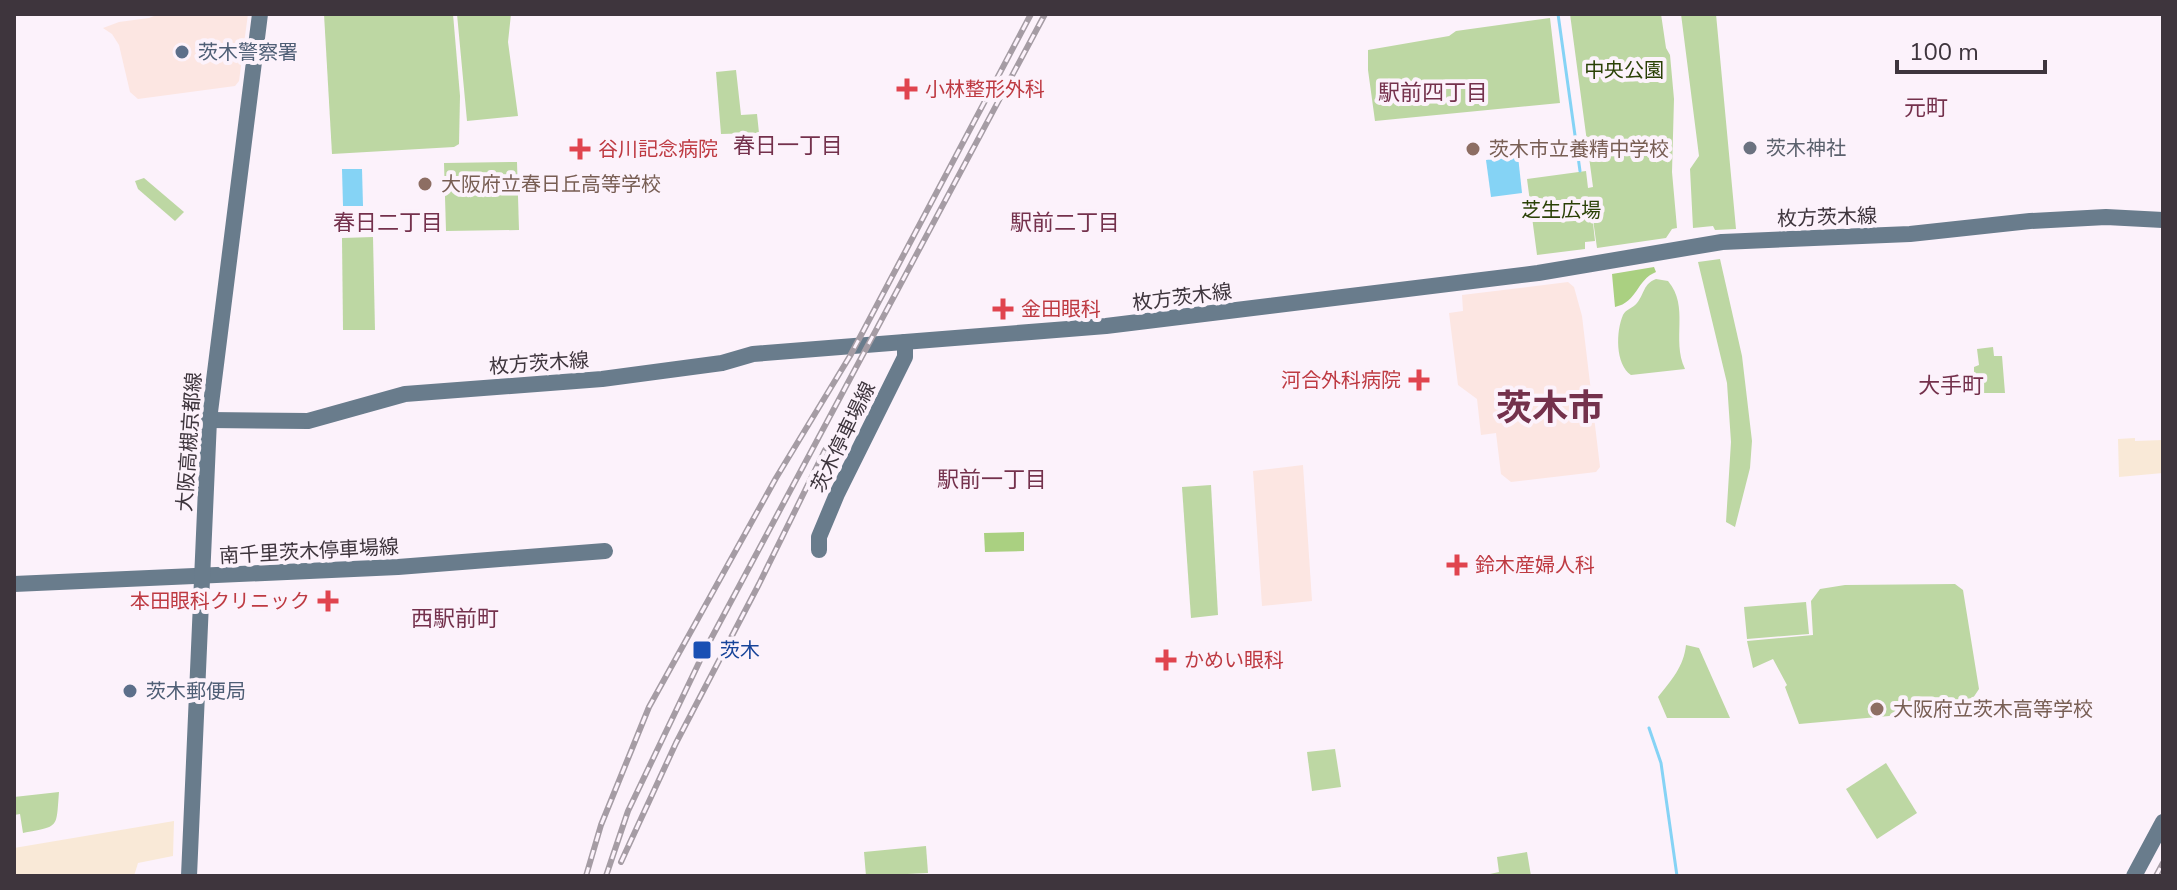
<svg xmlns="http://www.w3.org/2000/svg" width="2177" height="890" font-family="'Nunito Sans','Noto Sans JP',sans-serif">
	<style>
		.commercial { fill: #fce6e2 }
		.industrial { fill: #f9e9d7 }
		.green { fill: #bdd7a3 }
		.forest { fill: #aad081 }
		.water { fill: #85d3f5 }
		.lines { fill: none; stroke-linecap: round; stroke-linejoin: round }
		.stream { stroke: #85d3f5; stroke-width: 3 }
		.major { stroke: #697c8c; stroke-width: 16 }
		.rail-casing { stroke: #a59ca4; stroke-width: 6 }
		.rail { stroke: #fcf2fb; stroke-width: 3; stroke-dasharray: 9; stroke-linecap: butt }
		.service-dot { fill: #5c6f8a; stroke: #fcf2fb; stroke-width: 3 }
		.health-dot { fill: #e0444e; stroke: #fcf2fb; stroke-width: 3 }
		.worship-dot { fill: #6b7280; stroke: #fcf2fb; stroke-width: 3 }
		.education-dot { fill: #8d6e63; stroke: #fcf2fb; stroke-width: 3 }
		.transit-dot { fill: #1a4fb4; stroke: #fcf2fb; stroke-width: 3 }
		.labels { text-anchor: middle; stroke-width: 8; stroke-linejoin: round; paint-order: stroke }
		.service-label { font-size: 20px; fill: #4e5e75; stroke: #fcf2fb; text-anchor: start }
		.park-label { font-size: 20px; fill: #2a4106; stroke: #fcf2fb }
		.health-label { font-size: 20px; fill: #be3a42; stroke: #fcf2fb; text-anchor: start }
		.worship-label { font-size: 20px; fill: #5b616d; stroke: #fcf2fb; text-anchor: start }
		.education-label { font-size: 20px; fill: #785e54; stroke: #fcf2fb; text-anchor: start }
		.street-label { font-size: 20px; fill: #3e353d; stroke: #fcf2fb }
		.transit-label { font-size: 20px; fill: #164399; stroke: #fcf2fb; text-anchor: start }
		.neighbourhood-label { font-size: 22px; fill: #74314c; stroke: #fcf2fb }
		.town-label { font-size: 36px; font-weight: bold; fill: #74314c; stroke: #fcf2fb }
	</style>
	<rect width="100%" height="100%" fill="#fcf2fb"/>
	<!-- commercial -->
	<g class="commercial">
		<polygon points="159,14 248,14 239,81 235,86 138,99 130,92 119,45 112,34 103,28 119,22 149,18"/>
		<polygon points="1568,282 1574,287 1582,316 1600,467 1596,472 1511,482 1501,474 1496,433 1481,435 1477,399 1458,385 1449,313 1463,311 1462,295"/>
		<polygon points="1303,465 1312,601 1262,606 1253,471"/>
	</g>
	<!-- industrial -->
	<g class="industrial">
		<polygon points="2135,438 2135,441 2163,440 2163,473 2119,477 2118,439"/>
		<polygon points="174,821 173,856 138,863 134,876 14,876 14,848"/>
	</g>
	<!-- green -->
	<g class="green">
		<polygon points="324,14 453,14 460,96 459,144 454,147 332,154"/>
		<polygon points="457,14 511,14 508,42 518,116 467,121"/>
		<polygon points="1570,14 1661,14 1666,48 1670,55 1674,99 1672,172 1677,228 1672,229 1666,238 1597,248 1591,205 1595,241 1585,242 1585,249 1537,255 1527,179 1586,171 1588,188 1593,187"/>
		<polygon points="1681,14 1716,14 1736,229 1715,230 1713,226 1693,228 1690,169 1699,156"/>
		<polygon points="1550,18 1560,103 1375,121 1368,70 1368,50 1449,36 1456,31"/>
		<polygon points="736,70 741,115 757,114 759,133 721,134 716,72"/>
		<polygon points="517,162 519,230 446,231 444,163"/>
		<polygon points="144,178 184,212 175,221 138,189 135,181"/>
		<polygon points="373,237 375,330 343,330 342,238"/>
		<polygon points="1720,259 1742,356 1752,441 1750,468 1735,527 1726,522 1731,442 1727,383 1698,262"/>
		<path d="M1656,279L1668,281C1690,307 1671,339 1685,369L1631,375C1615,364 1616,331 1623,315C1626,309 1633,308 1637,303C1645,293 1643,284 1656,279Z"/>
		<polygon points="1993,347 1994,356 2002,356 2005,393 1974,393 1974,367 1979,365 1977,349"/>
		<polygon points="1211,485 1218,615 1191,618 1182,487"/>
		<polygon points="1955,584 1963,590 1979,689 1973,698 1922,704 1923,713 1799,724 1785,687 1787,685 1773,659 1753,668 1747,641 1813,635 1811,601 1820,589 1845,585"/>
		<polygon points="1806,602 1809,634 1747,639 1744,607"/>
		<path d="M1686,645L1699,648L1730,718H1667L1658,697C1671,681 1684,666 1686,645Z"/>
		<polygon points="1335,749 1341,787 1312,791 1307,752"/>
		<polygon points="1886,763 1917,813 1877,839 1846,789"/>
		<path d="M59,792C56,829 60,826 23,833L20,814L14,815V797Z"/>
		<polygon points="926,846 928,873 866,876 864,852"/>
		<polygon points="1527,852 1531,876 1481,876 1499,872 1497,857"/>
	</g>
	<!-- forest -->
	<g class="forest">
		<path d="M1654,267L1656,272C1636,280 1638,302 1615,307L1612,274Z"/>
		<polygon points="1024,532 1024,551 985,552 984,533"/>
	</g>
	<!-- water -->
	<g class="water">
		<polygon points="1518,156 1522,193 1491,197 1486,160"/>
		<polygon points="342,169 362,169 363,206 343,206"/>
	</g>
	<g class="lines">
		<!-- stream -->
		<g class="stream">
			<polyline points="1558,14 1580,171"/>
			<polyline points="1649,728 1661,763 1677,876"/>
		</g>
		<!-- major -->
		<g class="major">
			<polyline points="209,420 308,421 405,394 602,379 722,363 753,354 1106,326 1538,273 1722,242 1910,234 2030,221 2106,217 2163,220"/>
			<polyline points="819,550 819,537 837,494 905,357 905,342"/>
			<polyline points="14,584 398,567 605,551"/>
			<polyline points="189,876 209,420 260,14"/>
			<polyline points="2134,876 2163,822"/>
		</g>
		<!-- rail casing -->
		<g class="rail-casing">
			<g id="rail">
				<polyline points="621,862 676,743 759,584 825,450"/>
				<polyline points="586,876 601,825 649,707 776,478 850,356 1031,14"/>
				<polyline points="606,876 628,811 705,650 1045,14"/>
				<polyline points="2156,876 2163,863"/>
			</g>
		</g>
		<!-- rail -->
		<use href="#rail" class="rail"/>
	</g>
	<!-- markers -->
	<g class="service-dot">
		<circle cx="182" cy="52" r="8"/>
		<circle cx="130" cy="691" r="8"/>
	</g>
	<g class="health-dot">
		<path d="M903 77h8v8h8v8h-8v8h-8v-8h-8v-8h8z"/>
		<path d="M576 137h8v8h8v8h-8v8h-8v-8h-8v-8h8z"/>
		<path d="M999 297h8v8h8v8h-8v8h-8v-8h-8v-8h8z"/>
		<path d="M1415 368h8v8h8v8h-8v8h-8v-8h-8v-8h8z"/>
		<path d="M1453 553h8v8h8v8h-8v8h-8v-8h-8v-8h8z"/>
		<path d="M324 589h8v8h8v8h-8v8h-8v-8h-8v-8h8z"/>
		<path d="M1162 648h8v8h8v8h-8v8h-8v-8h-8v-8h8z"/>
	</g>
	<circle class="worship-dot" cx="1750" cy="148" r="8"/>
	<g class="education-dot">
		<circle cx="1473" cy="149" r="8"/>
		<circle cx="425" cy="184" r="8"/>
		<circle cx="1877" cy="709" r="8"/>
	</g>
	<rect class="transit-dot" x="692" y="640" width="20" height="20" rx="4"/>
	<g class="labels">
		<!-- service labels -->
		<g class="service-label">
			<text x="198" y="59">茨木警察署</text>
			<text x="146" y="698">茨木郵便局</text>
		</g>
		<!-- park labels -->
		<g class="park-label">
			<text x="1624" y="77">中央公園</text>
			<text x="1561" y="217">芝生広場</text>
		</g>
		<!-- health labels -->
		<g class="health-label">
			<text x="925" y="96">小林整形外科</text>
			<text x="598" y="156">谷川記念病院</text>
			<text x="1021" y="316">金田眼科</text>
			<text x="1401" y="387" text-anchor="end">河合外科病院</text>
			<text x="1475" y="572">鈴木産婦人科</text>
			<text x="310" y="608" text-anchor="end">本田眼科クリニック</text>
			<text x="1184" y="667">かめい眼科</text>
		</g>
		<!-- worship labels -->
		<g class="worship-label">
			<text x="1766" y="155">茨木神社</text>
		</g>
		<!-- education labels -->
		<g class="education-label">
			<text x="1489" y="156">茨木市立養精中学校</text>
			<text x="441" y="191">大阪府立春日丘高等学校</text>
			<text x="1893" y="716">大阪府立茨木高等学校</text>
		</g>
		<!-- street labels -->
		<g class="street-label">
			<text transform="translate(1827 217) rotate(-2)" y="7">枚方茨木線</text>
			<text transform="translate(1182 297) rotate(-7)" y="7">枚方茨木線</text>
			<text transform="translate(539 363) rotate(-4)" y="7">枚方茨木線</text>
			<text transform="translate(843 437) rotate(-64)" y="7">茨木停車場線</text>
			<text transform="translate(189 442) rotate(-86)" y="7">大阪高槻京都線</text>
			<text transform="translate(309 551) rotate(-3)" y="7">南千里茨木停車場線</text>
		</g>
		<!-- transit labels -->
		<g class="transit-label">
			<text x="720" y="657">茨木</text>
		</g>
		<!-- neighbourhood labels -->
		<g class="neighbourhood-label">
			<text x="1433" y="100">駅前四丁目</text>
			<text x="1926" y="115">元町</text>
			<text x="788" y="153">春日一丁目</text>
			<text x="388" y="230">春日二丁目</text>
			<text x="1065" y="230">駅前二丁目</text>
			<text x="1951" y="393">大手町</text>
			<text x="992" y="487">駅前一丁目</text>
			<text x="455" y="626">西駅前町</text>
		</g>
		<!-- town labels -->
		<g class="town-label">
			<text x="1550" y="420">茨木市</text>
		</g>
	</g>
	<!-- border -->
	<rect width="2177" height="890" fill="none" stroke="#3e353d" stroke-width="32"/>
	<!-- scale -->
	<path d="M1897 60v12h148v-12" fill="none" stroke="#3e353d" stroke-width="4"/>
	<text x="1909" y="60" font-size="24" fill="#3e353d" stroke="#fcf2fb" stroke-width="6" paint-order="stroke">100 m</text>
</svg>
